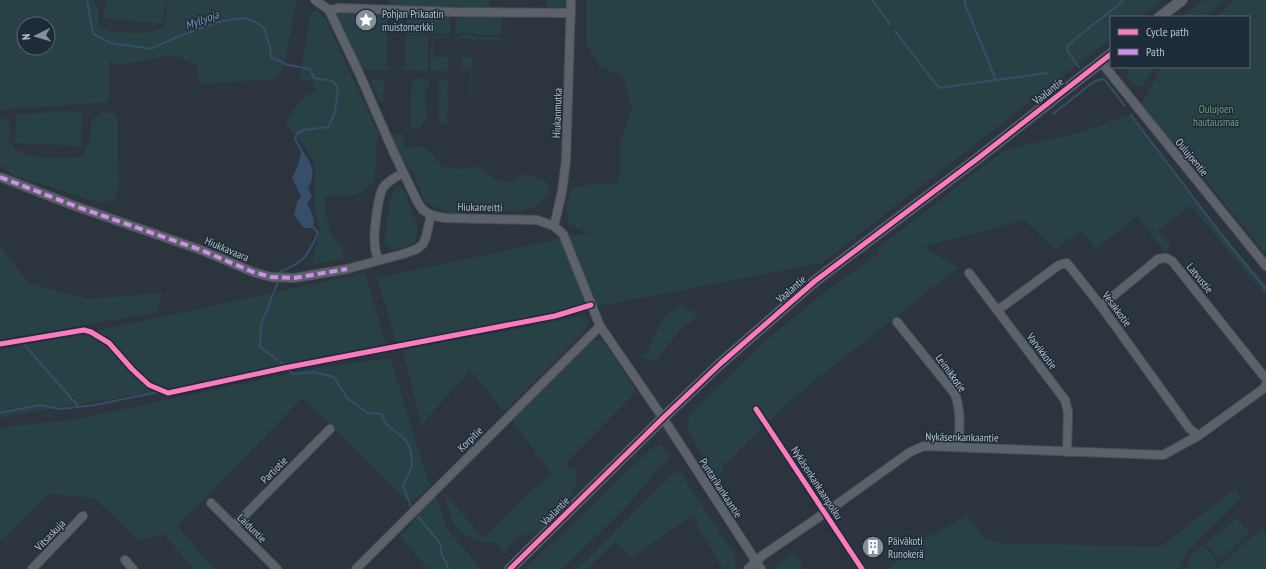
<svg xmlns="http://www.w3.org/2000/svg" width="1266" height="569" font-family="'PT Sans Narrow',sans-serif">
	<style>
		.green { fill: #284144; fill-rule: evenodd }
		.water { fill: #364e69 }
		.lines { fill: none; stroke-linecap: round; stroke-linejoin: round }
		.stream { stroke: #364e69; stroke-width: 2 }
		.minor-casing { stroke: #4b5158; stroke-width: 10 }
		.tertiary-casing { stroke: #4b5158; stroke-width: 12 }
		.minor { stroke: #5d626a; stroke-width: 8 }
		.tertiary { stroke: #5d626a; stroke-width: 10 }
		.quiet { stroke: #ce8fe9; stroke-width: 4; stroke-dasharray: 8 4; stroke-linecap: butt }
		.cycleway-casing { stroke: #1e2b39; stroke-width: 8 }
		.cycleway { stroke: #fd7abc; stroke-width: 5 }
		.labels { text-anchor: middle; stroke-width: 3; stroke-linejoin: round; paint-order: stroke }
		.poi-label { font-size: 11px; fill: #b7c1cd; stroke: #1e2b39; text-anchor: start }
		.street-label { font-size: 11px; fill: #b7c1cd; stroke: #1e2b39 }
		.park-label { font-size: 11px; fill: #6ca076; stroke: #1e2b39 }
		.water-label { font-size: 12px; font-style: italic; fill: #7593b3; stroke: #1e2b39 }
	</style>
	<rect width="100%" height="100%" fill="#2c353e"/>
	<!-- green -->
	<g class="green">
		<path d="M0,0H93L98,8V25L115,32L145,33L165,27L167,0H295L296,4L284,67L277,79L199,84L197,65L175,55L120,65L109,61V102L0,110ZM24,24H48V48H24Z"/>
		<polygon points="106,0 166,0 163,24 104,18"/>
		<polygon points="389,0 490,0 490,7 487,8 389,6"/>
		<polygon points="547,0 568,0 567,5 559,8 547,7"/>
		<polygon points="586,0 1162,0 1140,17 1111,17 1111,39 822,263 397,345 377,278 588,233 569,224 566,203 573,188 593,184 617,183 620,170 620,141 632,110 623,76 599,66 586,44"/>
		<polygon points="1204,0 1224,0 1205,17 1182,17"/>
		<polygon points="1235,0 1266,0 1266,254 1173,140 1172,141 1169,140 1140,105 1146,97 1161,67 1249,67 1249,17 1215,17"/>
		<path d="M318,10L326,20L378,133L374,183L356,195L325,197C326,217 327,234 343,249V259L312,264L320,229L314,209L315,167L306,148L285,124L299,101L317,91L311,82L300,78L311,12Z"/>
		<polygon points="342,11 435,15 435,17 450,17 450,34 428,34 428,28 423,28 423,34 407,34 407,17 388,16 386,66 392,67 392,69 390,70 361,70 336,18"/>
		<polygon points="456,15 499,15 502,18 501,35 479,35 465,32 456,34"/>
		<polygon points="465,34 478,37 498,38 501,40 456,39 456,37"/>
		<polygon points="406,36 426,36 428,38 428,69 427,71 401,70 401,66 405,66"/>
		<polygon points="432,36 450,37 450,38 433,38 433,56 448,57 448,68 447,69 447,71 430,71"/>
		<polygon points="462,57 472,57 471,97 470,97 470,70 461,69"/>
		<polygon points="1131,67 1154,67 1143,86 1136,87 1127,78 1129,68"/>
		<polygon points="412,78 428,79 429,88 425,90 425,110 428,110 427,119 419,128 410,128"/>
		<polygon points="370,79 384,80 384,97 382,105"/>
		<polygon points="442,79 447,79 447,83 448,83 447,124 439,124 439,80"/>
		<polygon points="82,111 81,146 15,143 16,114"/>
		<path d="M113,112L118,120V157L119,187L116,199L102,203L15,176L2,167L0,164V118L5,119L10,123L9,142C12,145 14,149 18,151C37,161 62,158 83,157L90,139L92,120L101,113Z"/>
		<polygon points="1131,114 1192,196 1266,286 1266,296 1190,205 1158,230 1171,247 1165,252 1137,216 1096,249 1081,231 1056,249 1024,220 923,247 958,268 794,397 723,466 718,481 687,429 689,414 770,337 830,288 879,254 878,248 1003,151 1085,131"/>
		<polygon points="402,134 405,148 422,146 433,155 443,167 462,169 476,166 497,180 508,183 527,173 546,182 551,193 538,205 522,211 449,213 424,201 414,174 401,157 390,135"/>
		<polygon points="396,186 404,190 418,228 415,241 405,247 392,250 384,243 390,200"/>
		<polygon points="0,246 29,283 87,299 162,293 157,312 0,340"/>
		<polygon points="365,273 386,344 146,393 0,417 0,350 82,334"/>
		<path d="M681,304L693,312L697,317L681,329L656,360L641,358C652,348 653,336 661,323C666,315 674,310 681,304Z"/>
		<polygon points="582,315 590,322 583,332 506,409 502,409 470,370 421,425 403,350 523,328"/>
		<polygon points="602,339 633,386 635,393 568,461 567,465 570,468 574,469 577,467 576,485 569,502 539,531 520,536 513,539 505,552 502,552 497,544 491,541 483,542 463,534 453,523 443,491 483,538 551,473 512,421 593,341"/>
		<polygon points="390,358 430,486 410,503 302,398 203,501 177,526 215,569 193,569 163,533 140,541 94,498 48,494 3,541 0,538 0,429 14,426 78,419 304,370"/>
		<polygon points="662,445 670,459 656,471 626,507 562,569 525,569 654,446"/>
		<polygon points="678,469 737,558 735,569 723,569 692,516 632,557 615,542 587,569 577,569"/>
		<polygon points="1235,489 1241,498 1187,552 1179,569 887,569 926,538 968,516 984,538 1002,543 1160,547"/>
		<polygon points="435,495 448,530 481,569 428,569 400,536"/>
		<polygon points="1237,518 1250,533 1219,560 1206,544"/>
		<polygon points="1262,528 1266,533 1266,569 1215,569"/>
		<polygon points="1203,545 1218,563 1213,569 1185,569 1193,553"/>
		<polygon points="793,553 804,569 776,569 774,567"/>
	</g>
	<!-- water -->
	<path class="water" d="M302,150C312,164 317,172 308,189L312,196L307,204C312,212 315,219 313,228H304L294,215L297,202L301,197L292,178L298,165Z"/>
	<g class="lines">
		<!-- stream -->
		<g class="stream">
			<polyline points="87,0 93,34 111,43 151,49 177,37 218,22 243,18 254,21 264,28 270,48 271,57 288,65 310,69 314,78 333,81 338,88 335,112 328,127 304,130 297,133 295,139 302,152"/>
			<polyline points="872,0 890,24"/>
			<polyline points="965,0 965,4 996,80"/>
			<polyline points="895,31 939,88 1047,73"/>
			<polyline points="1079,67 1068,52 1067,47 1075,39 1117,6 1123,0"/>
			<polyline points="1053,114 1092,83 1098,80 1104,79 1125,106"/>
			<polyline points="1131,115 1227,242 1266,289"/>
			<path d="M280,272C304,262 308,256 318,233L313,227"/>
			<polyline points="278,282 261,325 260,347 278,360"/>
			<polyline points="22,342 78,406"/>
			<polyline points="280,362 286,366"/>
			<polyline points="289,370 293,374 314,372 334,377 347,398 368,413 381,414 387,425 405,439 411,451 412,466 403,486 411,506"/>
			<polyline points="167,390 204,383"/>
			<polyline points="0,413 40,405 60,409 95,405 158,392"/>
			<polyline points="418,517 440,543 442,555 449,569"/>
		</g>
		<!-- minor casing -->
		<g class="minor-casing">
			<g id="minor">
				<polyline points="315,0 329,10 359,73 393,151 418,203 423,210 431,215 445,218 537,220 554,226 563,234 600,326 663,418 761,569"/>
				<polyline points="329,10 340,8 453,12 571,13"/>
				<polyline points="1101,62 1266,266"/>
				<polyline points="0,177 75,206 201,250 253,272 271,277 294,278 347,269 403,254 417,249 423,244 426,237 431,215"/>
				<polyline points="554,226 562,192 566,160 571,0"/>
				<path d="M379,260C377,256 375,251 375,246C373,235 378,196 383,188C387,181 396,177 403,173"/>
				<polyline points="969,273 1065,400 1068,412 1067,452"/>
				<polyline points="1101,306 1158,259 1166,258 1172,261 1266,379"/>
				<polyline points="998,310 1059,265 1067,263 1101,306 1189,428 1198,436"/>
				<path d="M897,322L955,394C961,411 960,428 958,446"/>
				<polyline points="211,503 277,569"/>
				<polyline points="234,526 330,429"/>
				<polyline points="125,560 133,569"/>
				<polyline points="32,569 83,516"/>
				<polyline points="356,569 600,326"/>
				<polyline points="748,569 763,555 825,513 910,452 924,446 1163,455 1198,436 1263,389 1266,385"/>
			</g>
		</g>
		<!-- tertiary casing -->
		<g class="tertiary-casing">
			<g id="tertiary">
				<polyline points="1160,17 1182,0"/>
				<polyline points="510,569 663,418 721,363 815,281 977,159 1111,54"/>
			</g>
		</g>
		<!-- minor -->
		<use href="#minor" class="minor"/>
		<!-- tertiary -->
		<use href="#tertiary" class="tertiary"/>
		<!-- quiet -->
		<polyline class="quiet" points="0,177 75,206 201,250 253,272 271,277 294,278 347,269"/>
		<!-- cycleway casing -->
		<g class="cycleway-casing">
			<g id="cycleway">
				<polyline points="0,344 84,330 91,332 109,343 132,369 149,385 168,393 284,368 555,316 591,305"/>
				<polyline points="756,409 862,569"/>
				<polyline points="510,569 663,418 721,363 815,281 977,159 1111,54"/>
			</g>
		</g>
		<!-- cycleway -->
		<use href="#cycleway" class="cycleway"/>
	</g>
	<!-- icons -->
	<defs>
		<g id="sight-disc" transform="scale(1.15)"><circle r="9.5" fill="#86909b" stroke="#1e2b39"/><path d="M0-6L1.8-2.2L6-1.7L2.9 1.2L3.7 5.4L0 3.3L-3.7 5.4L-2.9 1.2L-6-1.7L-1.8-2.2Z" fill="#fff"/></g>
		<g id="building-disc" transform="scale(1.15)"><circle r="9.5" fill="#86909b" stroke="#1e2b39"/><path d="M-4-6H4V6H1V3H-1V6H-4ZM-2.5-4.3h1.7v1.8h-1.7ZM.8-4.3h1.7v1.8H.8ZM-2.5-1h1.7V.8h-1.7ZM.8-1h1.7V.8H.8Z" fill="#fff"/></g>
	</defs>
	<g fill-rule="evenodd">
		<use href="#sight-disc" x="366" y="20"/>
		<use href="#building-disc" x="873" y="547"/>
	</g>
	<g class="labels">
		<!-- poi labels -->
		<g class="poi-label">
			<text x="382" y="18">Pohjan Prikaatin<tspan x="382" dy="13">muistomerkki</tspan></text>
			<text x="888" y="545">Päiväkoti<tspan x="888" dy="13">Runokerä</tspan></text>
		</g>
		<!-- street labels -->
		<g class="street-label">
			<text transform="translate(1048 91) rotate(-38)" y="4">Vaalantie</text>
			<text transform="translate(557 113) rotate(-88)" y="4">Hiukanmutka</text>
			<text transform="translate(1192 157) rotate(51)" y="4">Oulujoentie</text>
			<text transform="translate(480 207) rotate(1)" y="4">Hiukanreitti</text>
			<text transform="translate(227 249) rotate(23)" y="4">Hiukkavaara</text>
			<text transform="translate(1200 278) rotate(51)" y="4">Latvustie</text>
			<text transform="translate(791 289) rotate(-41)" y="4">Vaalantie</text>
			<text transform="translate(1117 309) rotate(53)" y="4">Vesakkotie</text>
			<text transform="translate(1042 351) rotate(53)" y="4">Varvikkotie</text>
			<text transform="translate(951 373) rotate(54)" y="4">Leimikkotie</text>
			<text transform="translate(962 437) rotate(1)" y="4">Nykäsenkankaantie</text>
			<text transform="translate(470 439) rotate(-45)" y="4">Korpitie</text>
			<text transform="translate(274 470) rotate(-45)" y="4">Partiotie</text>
			<text transform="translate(817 483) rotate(57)" y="4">Nykäsenkankaanpolku</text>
			<text transform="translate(721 488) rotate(57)" y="4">Puntarikankaantie</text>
			<text transform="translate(555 511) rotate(-45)" y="4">Vaalantie</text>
			<text transform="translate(252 528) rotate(45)" y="4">Laiduntie</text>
			<text transform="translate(50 535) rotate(-46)" y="4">Vitsaskuja</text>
		</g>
		<!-- park labels -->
		<g class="park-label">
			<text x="1216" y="113">Oulujoen<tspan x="1216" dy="13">hautausmaa</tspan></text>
		</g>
		<!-- water labels -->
		<g class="water-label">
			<text transform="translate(202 20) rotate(-20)" y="4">Myllyoja</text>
		</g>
	</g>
	<!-- legend -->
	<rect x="1110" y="16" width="140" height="52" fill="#1e2b39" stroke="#5b6774"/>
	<rect x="1118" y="29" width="20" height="6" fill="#fd7abc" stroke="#5b6774"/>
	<text x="1146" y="36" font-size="12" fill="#b7c1cd">Cycle path</text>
	<rect x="1118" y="49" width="20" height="6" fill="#ce8fe9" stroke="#5b6774"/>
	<text x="1146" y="56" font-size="12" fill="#b7c1cd">Path</text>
	<!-- north arrow -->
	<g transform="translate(36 36) rotate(265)"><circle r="19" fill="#1e2b39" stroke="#5b6774"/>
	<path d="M0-3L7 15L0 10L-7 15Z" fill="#86909b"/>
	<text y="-6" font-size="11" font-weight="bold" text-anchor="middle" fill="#b7c1cd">N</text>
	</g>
</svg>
